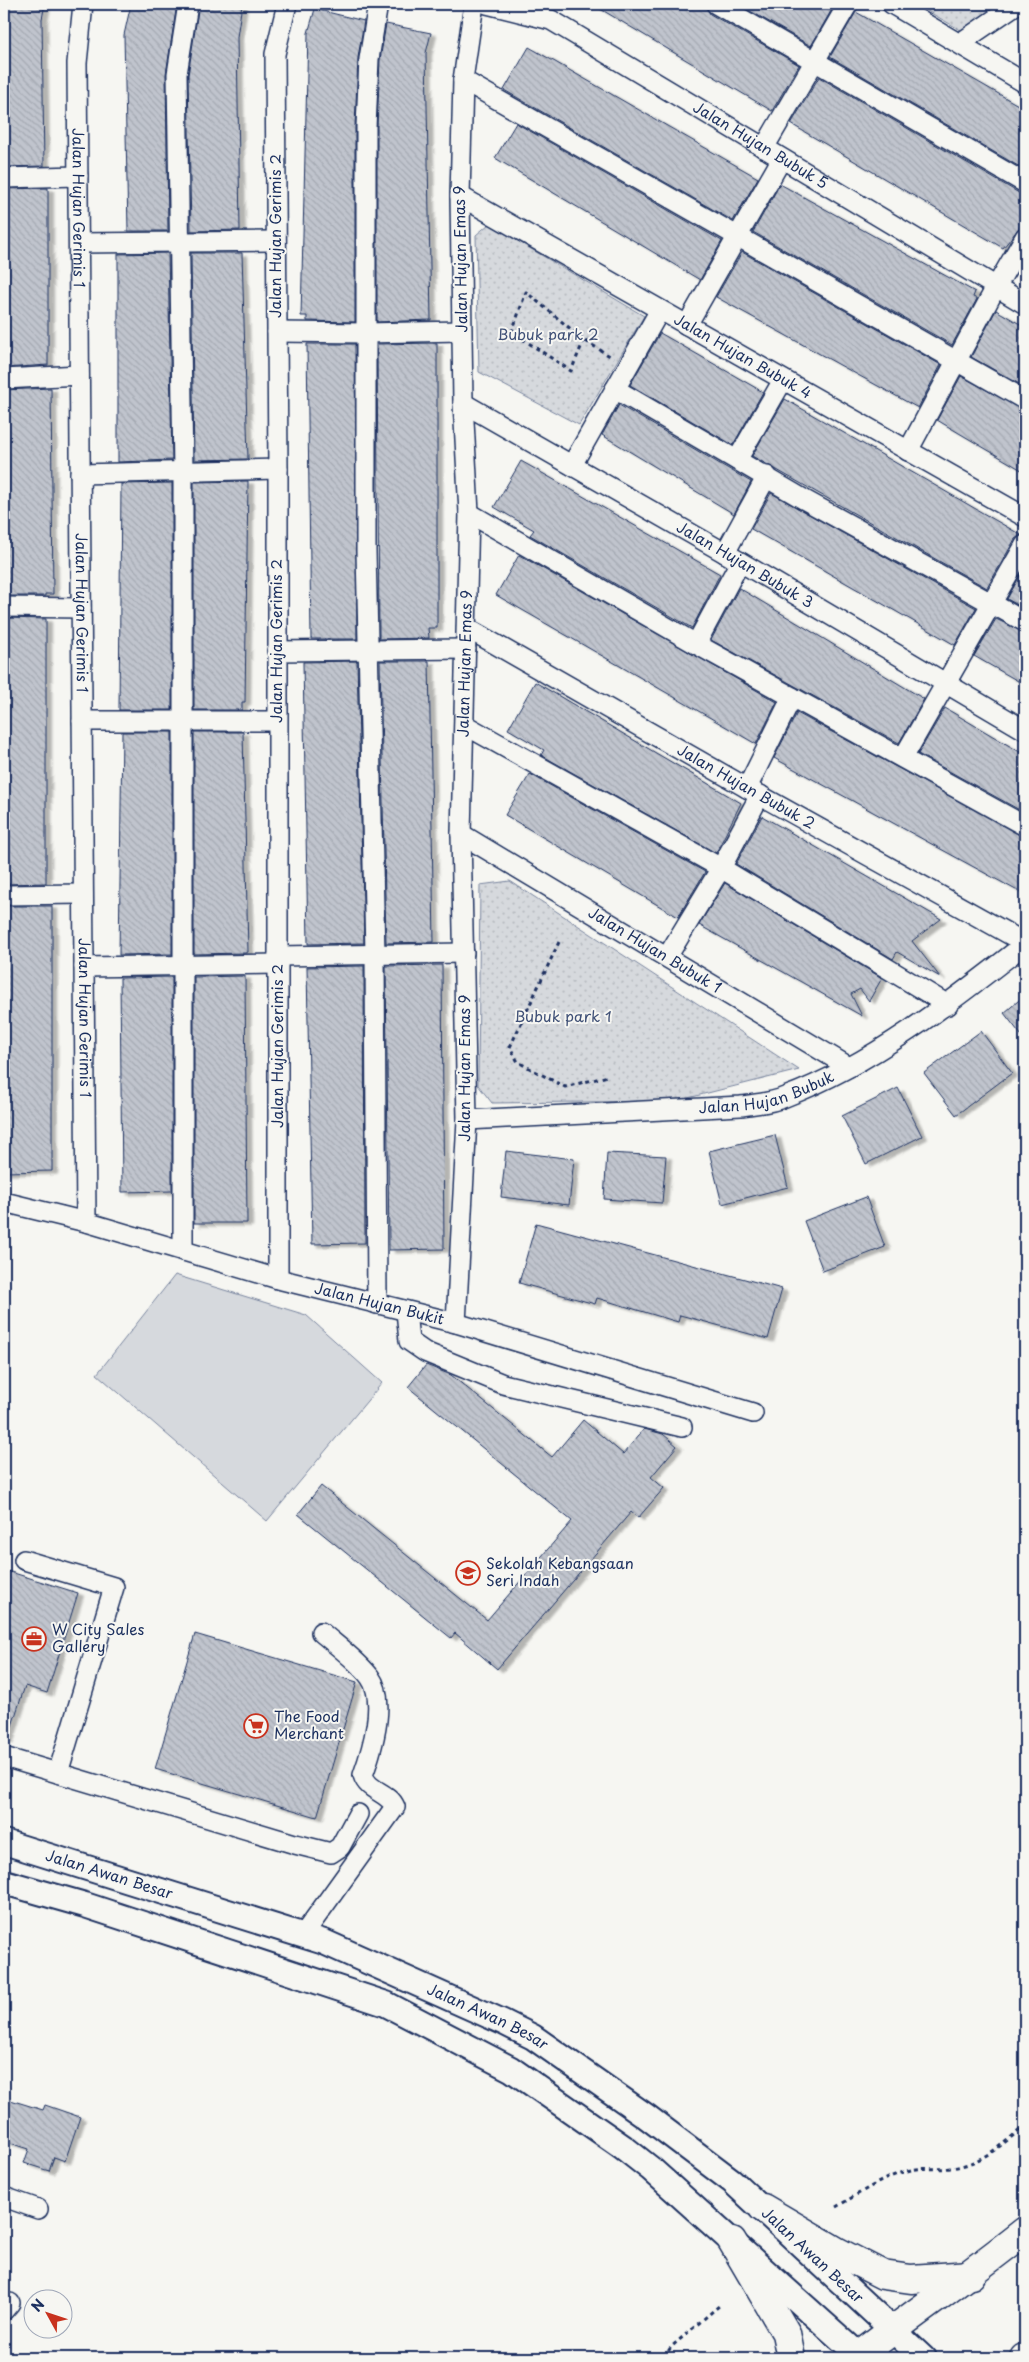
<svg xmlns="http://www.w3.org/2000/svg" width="1029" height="2362" font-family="'Playpen Sans',sans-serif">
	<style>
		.grass { fill: url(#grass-dots); stroke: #78849e }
		.garden { fill: #d6d9dd; stroke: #78849e }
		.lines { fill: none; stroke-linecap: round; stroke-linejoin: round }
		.stream { stroke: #717e99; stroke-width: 5.5 }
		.building { fill: url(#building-back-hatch); stroke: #1b2f5e; filter: url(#shadow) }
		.minor-casing { stroke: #1b2f5e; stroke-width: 22 }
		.major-casing { stroke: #1b2f5e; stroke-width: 28 }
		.highway-casing { stroke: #1b2f5e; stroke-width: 31 }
		.path { stroke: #1b2f5e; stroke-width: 3; stroke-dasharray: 4 4; stroke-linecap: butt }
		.minor { stroke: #f6f6f2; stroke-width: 19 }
		.major { stroke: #f6f6f2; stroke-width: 24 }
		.highway { stroke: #f6f6f2; stroke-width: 28 }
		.labels { text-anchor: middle; stroke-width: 4; stroke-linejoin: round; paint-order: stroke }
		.street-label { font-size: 15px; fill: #1b2f5e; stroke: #f6f6f2 }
		.park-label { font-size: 15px; fill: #405177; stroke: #f6f6f2 }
		.poi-label { font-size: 15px; fill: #1b2f5e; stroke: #f6f6f2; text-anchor: start }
	</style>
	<defs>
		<pattern id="grass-dots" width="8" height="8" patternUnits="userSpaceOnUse" patternTransform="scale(1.25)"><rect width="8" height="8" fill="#d6d9dd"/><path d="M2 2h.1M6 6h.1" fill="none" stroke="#b7bbc0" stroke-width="1.8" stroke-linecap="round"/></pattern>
		<pattern id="building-back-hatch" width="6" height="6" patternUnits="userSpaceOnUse" patternTransform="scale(1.25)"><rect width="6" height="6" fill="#c0c4cd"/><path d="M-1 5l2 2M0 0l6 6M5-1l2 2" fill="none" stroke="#a4a9b2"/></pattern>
		<filter id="shadow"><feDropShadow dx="5.5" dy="3" stdDeviation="1" flood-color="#0004"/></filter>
	</defs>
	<rect width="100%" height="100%" fill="#f6f6f2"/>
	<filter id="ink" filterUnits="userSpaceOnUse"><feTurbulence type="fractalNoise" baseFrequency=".02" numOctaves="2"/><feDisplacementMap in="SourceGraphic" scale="10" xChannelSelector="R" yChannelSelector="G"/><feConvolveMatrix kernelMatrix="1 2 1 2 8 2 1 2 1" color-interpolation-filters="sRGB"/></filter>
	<g filter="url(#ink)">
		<!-- grass -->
		<g class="grass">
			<polygon points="915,4 1015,4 966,33"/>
			<polygon points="489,224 644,316 579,425 479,372 476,235"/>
			<polygon points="510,881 799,1070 676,1101 492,1103 478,1085 480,885"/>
		</g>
		<!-- garden -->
		<polygon class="garden" points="175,1275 306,1315 382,1383 267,1521 97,1374"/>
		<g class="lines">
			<!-- stream -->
			<polyline class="stream" points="999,596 1025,611"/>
		</g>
		<!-- building -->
		<g class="building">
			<polygon points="4,4 45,4 42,19 44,166 4,167"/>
			<polygon points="131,4 177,4 166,74 168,231 128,231 124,35"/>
			<polygon points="199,4 242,4 237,37 240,230 191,231 188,75"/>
			<polygon points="592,4 705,4 710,14 799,65 772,111"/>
			<polygon points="738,4 835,4 811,46"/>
			<polygon points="315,9 364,21 358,58 355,126 355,322 307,321 307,316 301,316 308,33"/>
			<polygon points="856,12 1025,109 1025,170 830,57"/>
			<polygon points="386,24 431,33 426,53 431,320 377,322 377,127 380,60"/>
			<polygon points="529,47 758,178 733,221 504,90"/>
			<polygon points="819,77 1019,193 1025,194 1025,226 1019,228 1003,248 791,124"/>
			<polygon points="516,123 722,241 700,280 495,158"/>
			<polygon points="780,184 975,292 973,297 977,299 952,345 753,232"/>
			<polygon points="48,188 48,365 4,368 4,189"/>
			<polygon points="742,252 941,365 918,408 716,297"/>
			<polygon points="168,253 172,460 118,462 118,254"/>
			<polygon points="191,253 242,253 248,459 194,460"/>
			<polygon points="996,310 1025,327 1025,387 971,357"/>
			<polygon points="660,333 763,392 733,445 630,385"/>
			<polygon points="437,343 437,628 428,628 429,638 379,639 377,344"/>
			<polygon points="307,344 355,344 357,639 311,639"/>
			<polygon points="961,376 1025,411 1025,472 937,420"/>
			<polygon points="51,388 53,594 45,594 45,596 4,596 4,390"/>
			<polygon points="785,399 1021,535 1015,539 987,588 752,456"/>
			<polygon points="619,405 751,482 734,514 602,435"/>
			<polygon points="521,461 720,574 692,628 530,535 534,530 494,507"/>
			<polygon points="248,481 245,702 242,702 242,710 194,710 194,482"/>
			<polygon points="172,483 172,710 119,710 121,484"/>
			<polygon points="771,493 976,608 955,645 751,529"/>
			<polygon points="519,555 777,702 756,744 496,595"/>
			<polygon points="1025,567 1025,609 1007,599"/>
			<polygon points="739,588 924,699 899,743 711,640"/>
			<polygon points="4,618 46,619 46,883 4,884"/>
			<polygon points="996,619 1025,633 1025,685 974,656"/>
			<polygon points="357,661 364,943 308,944 303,662"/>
			<polygon points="380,661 429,661 434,942 386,943"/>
			<polygon points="535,682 741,803 716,853 541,755 544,750 508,729"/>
			<polygon points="945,708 1025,755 1025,813 918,754"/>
			<polygon points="797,713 1025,837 1025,895 774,758"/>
			<polygon points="122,732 172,732 172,954 119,955"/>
			<polygon points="194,732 243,732 248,952 245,953 194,954"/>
			<polygon points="530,774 705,872 678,917 505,815"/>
			<polygon points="762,816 941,919 912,941 940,977 897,952 893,959 736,864"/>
			<polygon points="725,883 882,978 869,1001 860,989 851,994 862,1016 699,925"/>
			<polygon points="4,906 52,906 52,1171 4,1172"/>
			<polygon points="442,965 444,1249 389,1250 386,966"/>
			<polygon points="364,966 365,1243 312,1244 307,967"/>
			<polygon points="245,976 247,1223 194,1223 194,977"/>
			<polygon points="172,977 172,1191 122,1192 120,978"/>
			<polygon points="1025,995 1025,1040 1004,1013"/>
			<polygon points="981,1031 1012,1073 956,1115 924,1073"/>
			<polygon points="898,1088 922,1136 866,1164 842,1116"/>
			<polygon points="775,1135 788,1187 722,1204 709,1151"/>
			<polygon points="506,1151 574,1159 569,1205 501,1197"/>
			<polygon points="607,1153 666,1156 662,1203 604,1199"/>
			<polygon points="866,1197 885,1247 823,1271 804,1221"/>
			<polygon points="536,1223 782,1289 768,1339 680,1315 678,1322 597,1298 595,1304 519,1283"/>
			<polygon points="426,1365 451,1375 552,1457 583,1420 623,1454 644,1429 663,1434 677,1446 651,1477 664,1488 638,1518 631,1512 497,1669 455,1633 451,1638 298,1514 321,1486 487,1620 572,1521 408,1387"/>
			<polygon points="4,1570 78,1593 47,1693 25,1686 7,1741 4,1740"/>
			<polygon points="195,1634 357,1682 317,1817 155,1769"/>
			<polygon points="4,2098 43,2110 45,2105 80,2117 65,2161 54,2157 49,2171 24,2163 29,2149 4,2141"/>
		</g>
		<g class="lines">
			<!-- minor casing -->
			<g class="minor-casing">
				<g id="minor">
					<path id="s1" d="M83,4L77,63L86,1222"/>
					<path id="s2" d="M487,4L551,20L1025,304"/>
					<polyline points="716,4 1025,183"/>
					<polyline points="892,4 1025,83"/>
					<polyline points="960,43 1017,4"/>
					<polyline points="463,80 1025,400"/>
					<polyline points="764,148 848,4"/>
					<polyline points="4,178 78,176"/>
					<path id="s3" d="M460,196L1025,517"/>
					<polyline points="79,243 276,241"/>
					<polyline points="687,325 781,160"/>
					<polyline points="277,332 366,333 461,331"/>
					<polyline points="4,379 79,375"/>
					<polyline points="615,389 805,500 1025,622"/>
					<path id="s4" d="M463,403L725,553L1025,730"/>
					<polyline points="908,451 996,287 1025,237"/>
					<polyline points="737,460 783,380"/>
					<polyline points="572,465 660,310"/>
					<polyline points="80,474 278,469"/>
					<polyline points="469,513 696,644 1025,826"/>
					<polyline points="725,553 767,476"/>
					<polyline points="4,607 81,608"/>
					<path id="s5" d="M467,628L747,788L1025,943"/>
					<polyline points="696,644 740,562"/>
					<polyline points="277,651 466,649"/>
					<polyline points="82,721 277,721"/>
					<polyline points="465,725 721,868 948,1005"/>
					<polyline points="903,758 1025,545"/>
					<polyline points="747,788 792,697"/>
					<path id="s6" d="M461,834L849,1067"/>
					<polyline points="4,895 83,894"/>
					<polyline points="278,956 464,953"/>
					<polyline points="667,957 721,868 760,795"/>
					<polyline points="84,967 278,964"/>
					<path id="s7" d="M467,1120L741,1106C755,1104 772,1103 785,1097C871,1065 954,1000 1025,944"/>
					<path id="s8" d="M4,1202L86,1222L278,1279L456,1323L753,1413"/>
					<polyline points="183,1251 183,471 177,74 188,4"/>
					<polyline points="278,1279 278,469 275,54 287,4"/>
					<polyline points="377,1304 375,954 366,551 366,127 369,59 378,4"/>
					<polyline points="406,1311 409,1341 425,1352 503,1384 682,1427"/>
					<path id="s9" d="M456,1323L467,1120L461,834L469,513L463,403L460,196L463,80L474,4"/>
					<polyline points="24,1560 114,1587 58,1773"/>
					<polyline points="4,1757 295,1844 331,1853 340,1847 358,1814"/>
					<path d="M303,1935L395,1807C388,1791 368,1792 363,1775C372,1750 387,1700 370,1677C358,1661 336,1645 321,1632"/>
					<polyline points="4,2197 38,2209"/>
					<polyline points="4,2310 10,2303"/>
				</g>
			</g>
			<!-- major casing -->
			<g class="major-casing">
				<g id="major">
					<path id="s10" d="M4,1842L324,1942L503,2022L533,2037L646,2116L732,2181L923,2358"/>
					<polyline points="4,1882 85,1905 386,2004 511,2069 623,2147 651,2169 862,2358"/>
				</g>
			</g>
			<!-- highway casing -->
			<g class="highway-casing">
				<g id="highway">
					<polyline points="763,2208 838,2252 883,2275 911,2279 971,2275"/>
					<polyline points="732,2241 786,2333 791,2358"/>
					<path d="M856,2358C912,2315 970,2275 1025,2231"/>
					<polyline points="1024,2358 1025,2358"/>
				</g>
			</g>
			<!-- path -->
			<g class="path">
				<polyline points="584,340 571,371 512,332 526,292 584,340 613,358"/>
				<polyline points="559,942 510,1047 518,1062 565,1087 608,1076"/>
				<path d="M836,2207C859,2194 884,2176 911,2170C923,2167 937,2170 950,2168C981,2165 1002,2144 1025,2126"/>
				<polyline points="664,2358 671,2347 720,2305"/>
			</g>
			<!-- minor -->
			<use href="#minor" class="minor"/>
			<!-- major -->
			<use href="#major" class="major"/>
			<!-- highway -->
			<use href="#highway" class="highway"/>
		</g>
	</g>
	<!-- icons -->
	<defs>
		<g id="school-ring" transform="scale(1.25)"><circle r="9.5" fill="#f6f6f2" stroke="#c8321e" stroke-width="1.5"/><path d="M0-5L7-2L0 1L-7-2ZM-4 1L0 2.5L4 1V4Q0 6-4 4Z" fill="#c8321e"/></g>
		<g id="office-ring" transform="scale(1.25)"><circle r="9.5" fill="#f6f6f2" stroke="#c8321e" stroke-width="1.5"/><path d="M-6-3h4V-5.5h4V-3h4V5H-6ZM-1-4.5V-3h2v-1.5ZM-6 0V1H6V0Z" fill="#c8321e"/></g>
		<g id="supermarket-ring" transform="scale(1.25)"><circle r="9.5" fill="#f6f6f2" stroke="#c8321e" stroke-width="1.5"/><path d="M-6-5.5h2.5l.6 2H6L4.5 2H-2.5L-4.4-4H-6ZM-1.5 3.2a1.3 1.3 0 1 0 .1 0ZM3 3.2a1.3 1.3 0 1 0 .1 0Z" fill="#c8321e"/></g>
	</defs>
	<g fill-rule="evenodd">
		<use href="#school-ring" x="468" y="1573"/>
		<use href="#office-ring" x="34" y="1639"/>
		<use href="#supermarket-ring" x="256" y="1726"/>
	</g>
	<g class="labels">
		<!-- street labels -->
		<g class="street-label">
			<text dy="5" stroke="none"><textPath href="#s2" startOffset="310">Jalan Hujan Bubuk 5</textPath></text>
			<text dy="5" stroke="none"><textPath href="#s1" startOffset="204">Jalan Hujan Gerimis 1</textPath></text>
			<text transform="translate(276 236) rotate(-90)" y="5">Jalan Hujan Gerimis 2</text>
			<text transform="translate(461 259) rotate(-91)" y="5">Jalan Hujan Emas 9</text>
			<text dy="5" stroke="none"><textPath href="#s3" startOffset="325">Jalan Hujan Bubuk 4</textPath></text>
			<text dy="5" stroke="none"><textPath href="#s4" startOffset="325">Jalan Hujan Bubuk 3</textPath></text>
			<text dy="5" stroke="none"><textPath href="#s1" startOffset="609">Jalan Hujan Gerimis 1</textPath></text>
			<text transform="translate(277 641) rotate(-90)" y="5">Jalan Hujan Gerimis 2</text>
			<text dy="5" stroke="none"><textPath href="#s9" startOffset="660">Jalan Hujan Emas 9</textPath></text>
			<text dy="5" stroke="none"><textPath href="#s5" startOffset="321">Jalan Hujan Bubuk 2</textPath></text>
			<text dy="5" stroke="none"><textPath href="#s6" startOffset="226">Jalan Hujan Bubuk 1</textPath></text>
			<text dy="5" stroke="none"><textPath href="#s1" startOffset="1014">Jalan Hujan Gerimis 1</textPath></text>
			<text transform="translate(278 1046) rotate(-90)" y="5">Jalan Hujan Gerimis 2</text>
			<text transform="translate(465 1068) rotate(-90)" y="5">Jalan Hujan Emas 9</text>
			<text dy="5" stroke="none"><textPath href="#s7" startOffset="302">Jalan Hujan Bubuk</textPath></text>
			<text dy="5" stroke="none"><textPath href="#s8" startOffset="389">Jalan Hujan Bukit</textPath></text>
			<text dy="5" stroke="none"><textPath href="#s10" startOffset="110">Jalan Awan Besar</textPath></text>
			<text dy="5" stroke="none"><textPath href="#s10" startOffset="515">Jalan Awan Besar</textPath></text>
			<text dy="5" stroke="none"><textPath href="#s10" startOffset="920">Jalan Awan Besar</textPath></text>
		</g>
		<!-- park labels -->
		<g class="park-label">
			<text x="548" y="340">Bubuk park 2</text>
			<text x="563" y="1022">Bubuk park 1</text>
		</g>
		<!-- poi labels -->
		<g class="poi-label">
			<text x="486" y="1569">Sekolah Kebangsaan<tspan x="486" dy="17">Seri Indah</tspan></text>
			<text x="52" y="1635">W City Sales<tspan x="52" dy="17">Gallery</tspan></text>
			<text x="274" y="1722">The Food<tspan x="274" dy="17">Merchant</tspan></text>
		</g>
	</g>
	<!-- margin -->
	<rect width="1029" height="2362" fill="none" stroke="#f6f6f2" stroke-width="20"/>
	<rect x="10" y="10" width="1009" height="2342" fill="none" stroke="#1b2f5e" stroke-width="2" filter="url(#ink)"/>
	<!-- north arrow -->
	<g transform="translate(48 2314) rotate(310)"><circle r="24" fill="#f6f6f2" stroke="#9ea6b7"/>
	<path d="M0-4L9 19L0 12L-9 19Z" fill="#c8321e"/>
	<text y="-8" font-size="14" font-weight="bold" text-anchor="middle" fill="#1b2f5e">N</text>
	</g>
</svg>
